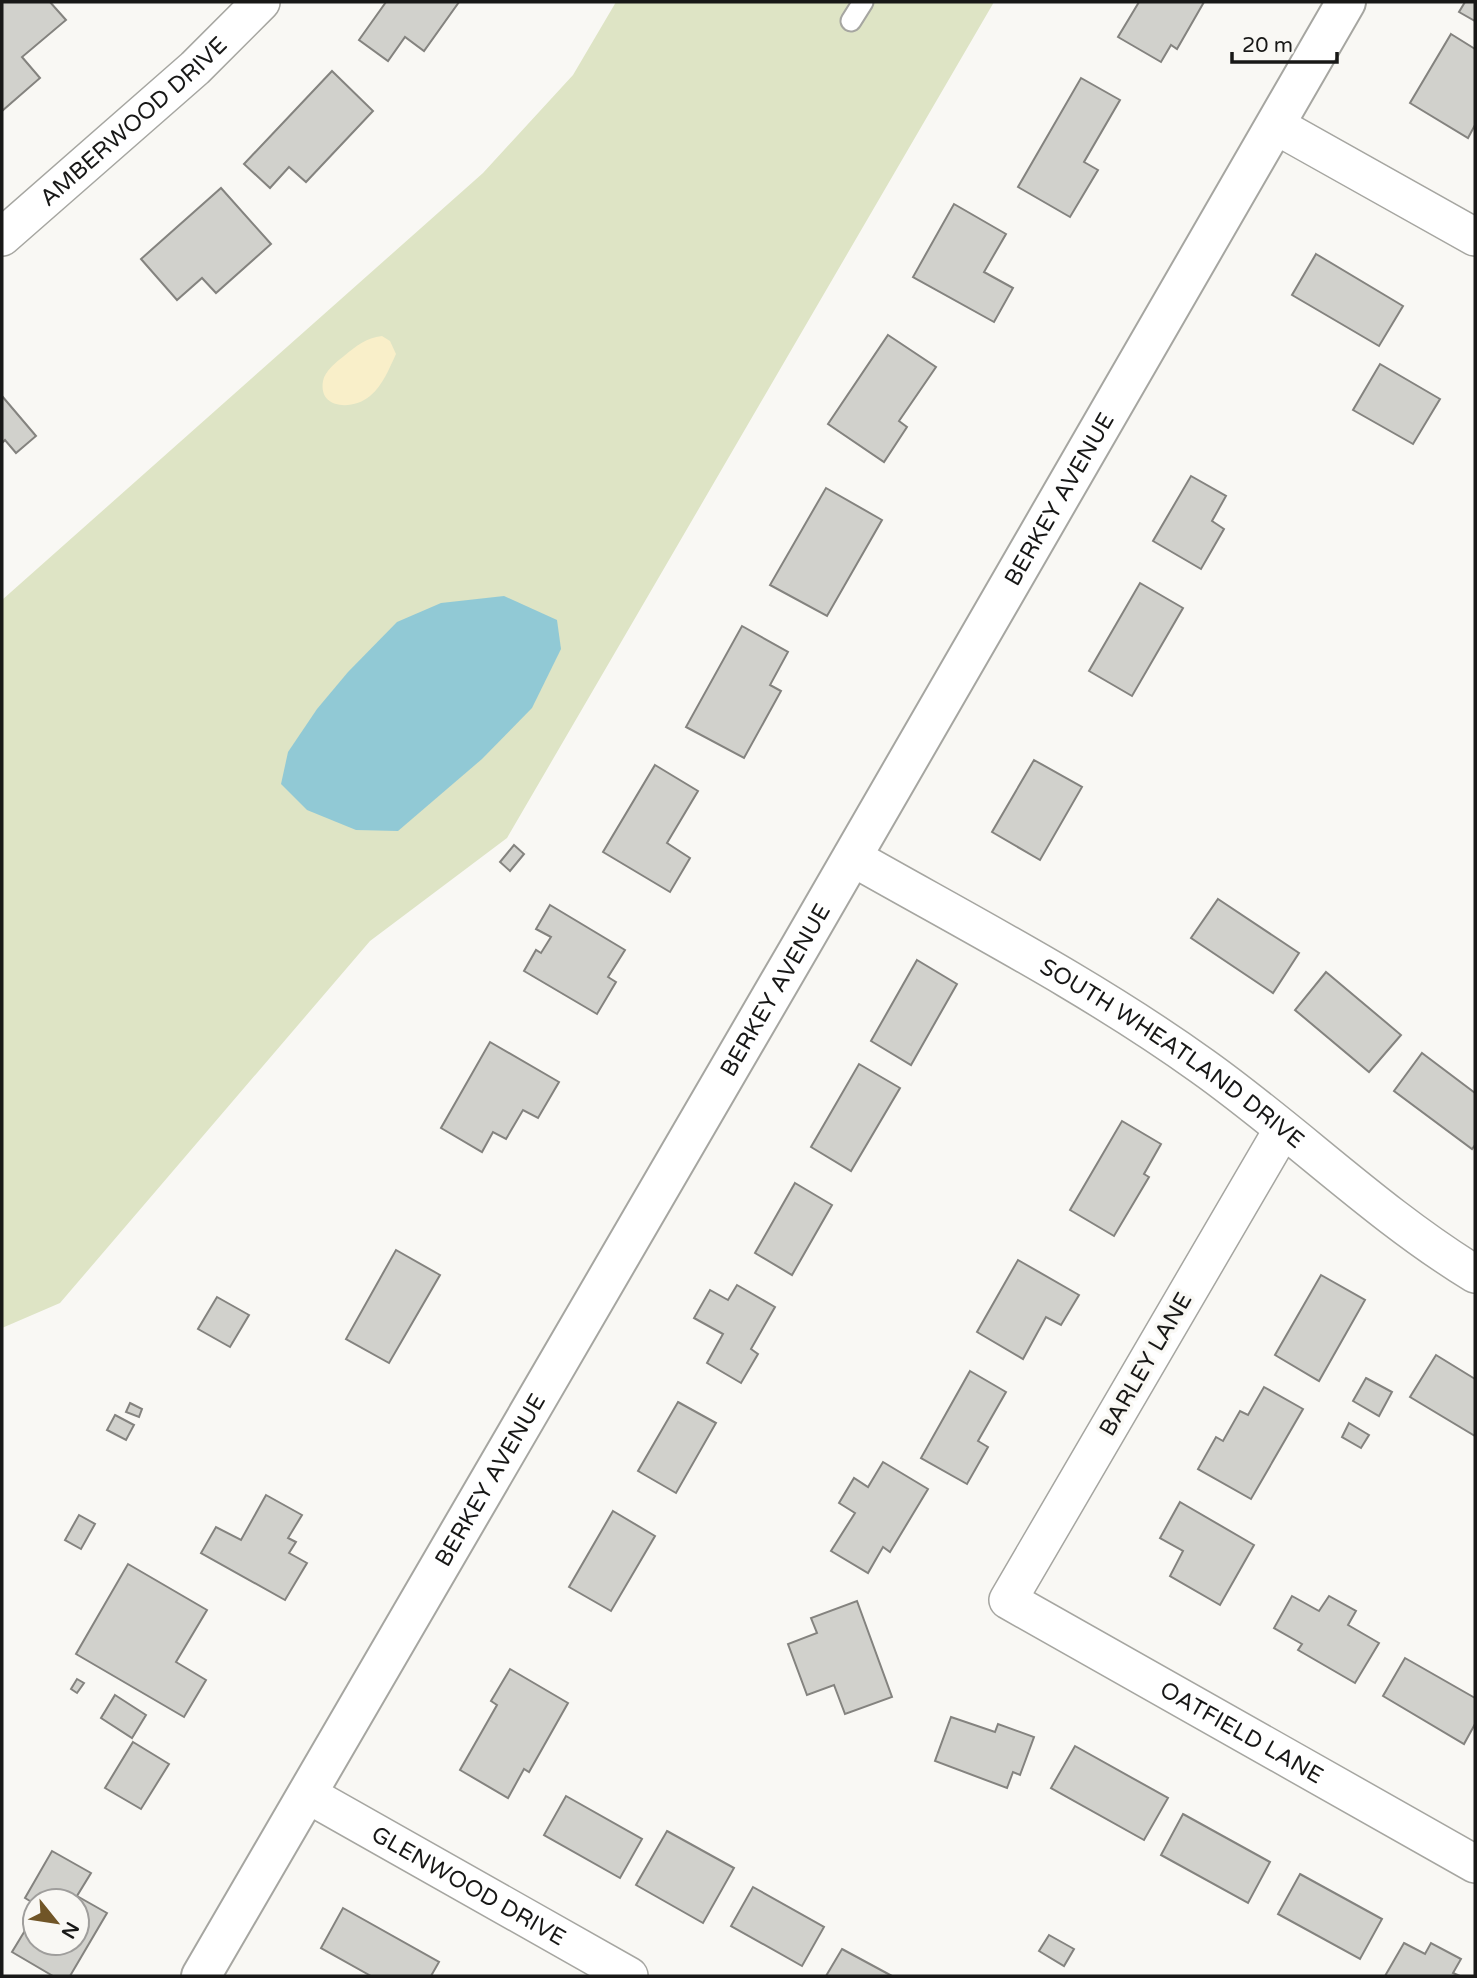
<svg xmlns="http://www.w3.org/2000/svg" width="1477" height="1978" font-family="'Varela Round',sans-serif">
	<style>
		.green { fill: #dee4c5 }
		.sand { fill: #f9efc9 }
		.water { fill: #91c9d5 }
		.building { fill: #d1d1cc; stroke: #84837f; stroke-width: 2 }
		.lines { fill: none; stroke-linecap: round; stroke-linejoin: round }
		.lane-casing { stroke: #a6a6a1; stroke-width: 23 }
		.street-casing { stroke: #a6a6a1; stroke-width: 40 }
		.secondary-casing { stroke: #a6a6a1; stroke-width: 42 }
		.lane { stroke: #fff; stroke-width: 19 }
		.street { stroke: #fff; stroke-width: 37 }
		.secondary { stroke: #fff; stroke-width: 38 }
		.labels { text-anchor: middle; stroke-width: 7; stroke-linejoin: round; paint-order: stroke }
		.street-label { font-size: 23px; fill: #181817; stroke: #f9f8f4 }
	</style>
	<rect width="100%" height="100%" fill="#f9f8f4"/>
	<!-- green -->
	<polygon class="green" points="616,2 994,2 507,838 370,941 60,1303 2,1328 2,600 483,173 573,75"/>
	<!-- sand -->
	<path class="sand" d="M382,336L390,341L396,354C389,369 383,385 370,396C354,410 318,410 323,381C325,371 336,362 344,356C356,346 366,338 382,336Z"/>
	<!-- water -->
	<polygon class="water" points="504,596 557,620 561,649 532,708 482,759 398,831 356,830 307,810 281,784 288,752 317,709 348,672 397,622 441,603"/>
	<!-- building -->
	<g class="building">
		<polygon points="2,2 50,2 66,20 22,57 40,78 2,111"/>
		<polygon points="386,2 459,2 424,51 405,37 388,61 359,40"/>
		<polygon points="1139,2 1204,2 1177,49 1171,45 1161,62 1118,37"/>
		<polygon points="1465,2 1475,2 1475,21 1459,12"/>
		<polygon points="1451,34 1475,49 1475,125 1468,138 1410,103"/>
		<polygon points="332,71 373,111 306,182 289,167 270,188 244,164"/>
		<polygon points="1081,78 1120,100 1084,162 1098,170 1070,217 1018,187"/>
		<polygon points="221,188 271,244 216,293 202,278 177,300 141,259"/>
		<polygon points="954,204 1006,234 984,272 1013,288 994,322 913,277"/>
		<polygon points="1316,254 1403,306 1379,346 1292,295"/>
		<polygon points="888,335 936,367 899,421 907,427 884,462 828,424"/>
		<polygon points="1380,364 1440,399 1413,444 1353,410"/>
		<polygon points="2,396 36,436 16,453 5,440 2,443"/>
		<polygon points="1191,476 1226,496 1212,521 1224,529 1201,569 1153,541"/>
		<polygon points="826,488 882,520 827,616 770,585"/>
		<polygon points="1140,583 1183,608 1132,696 1089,671"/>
		<polygon points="742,626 788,652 770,685 781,691 744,758 686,727"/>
		<polygon points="1034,760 1082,787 1040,860 992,832"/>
		<polygon points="655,765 698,791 667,843 690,858 670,892 603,852"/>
		<polygon points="514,845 524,854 510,871 500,862"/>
		<polygon points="1218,899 1299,953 1273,993 1191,938"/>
		<polygon points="550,905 625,950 608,977 616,982 597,1014 524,971 536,950 541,953 551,937 536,929"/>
		<polygon points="917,960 957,984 911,1065 871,1041"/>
		<polygon points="1326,972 1401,1035 1369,1072 1295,1010"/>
		<polygon points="490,1042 559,1082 538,1118 523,1110 506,1139 493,1132 482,1152 441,1128"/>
		<polygon points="1422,1053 1475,1093 1475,1145 1472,1149 1394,1091"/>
		<polygon points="859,1064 900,1088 851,1171 811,1147"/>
		<polygon points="1122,1121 1161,1144 1144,1174 1149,1177 1114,1236 1070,1210"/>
		<polygon points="795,1183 832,1205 792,1275 755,1253"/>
		<polygon points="396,1250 440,1275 389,1363 346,1339"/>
		<polygon points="1018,1260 1079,1295 1061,1325 1046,1317 1023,1359 977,1332"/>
		<polygon points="1321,1275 1365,1300 1319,1381 1275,1355"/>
		<polygon points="737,1285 775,1307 751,1349 758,1354 741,1383 707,1363 723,1334 694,1318 710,1290 728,1300"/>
		<polygon points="217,1297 249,1315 230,1347 198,1329"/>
		<polygon points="1436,1355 1475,1379 1475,1436 1410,1397"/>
		<polygon points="970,1371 1006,1392 978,1441 988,1447 967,1484 921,1458"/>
		<polygon points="1366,1378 1392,1392 1379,1416 1353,1401"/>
		<polygon points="1264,1387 1303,1409 1251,1499 1198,1469 1216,1437 1223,1441 1240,1411 1248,1415"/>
		<polygon points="678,1402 716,1423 676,1493 638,1471"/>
		<polygon points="130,1403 142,1409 139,1417 126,1412"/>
		<polygon points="115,1415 134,1425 126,1440 107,1430"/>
		<polygon points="1349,1423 1369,1435 1361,1448 1342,1437"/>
		<polygon points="883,1462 928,1489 890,1552 883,1547 868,1573 831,1551 855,1513 839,1503 854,1478 868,1487"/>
		<polygon points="266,1495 302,1515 288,1538 296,1542 289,1553 307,1563 285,1600 201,1553 216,1527 241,1540"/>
		<polygon points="1180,1502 1254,1545 1220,1605 1170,1576 1183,1551 1160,1538"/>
		<polygon points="613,1511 655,1536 611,1611 569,1587"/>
		<polygon points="79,1515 95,1524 81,1549 65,1540"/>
		<polygon points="128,1564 207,1610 176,1662 206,1680 184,1717 76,1654"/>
		<polygon points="1292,1596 1319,1611 1329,1596 1356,1611 1348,1625 1379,1643 1355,1683 1298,1650 1302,1644 1274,1628"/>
		<polygon points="857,1601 892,1697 845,1714 834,1685 807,1695 788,1644 817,1633 811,1618"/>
		<polygon points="1405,1658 1475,1698 1475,1724 1464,1744 1383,1696"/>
		<polygon points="510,1669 568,1703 529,1772 524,1769 508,1798 460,1770 497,1705 491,1701"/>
		<polygon points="77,1679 84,1683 77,1693 71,1689"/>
		<polygon points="115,1695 146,1715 132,1738 101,1718"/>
		<polygon points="951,1717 995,1732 998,1724 1034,1737 1020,1775 1013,1772 1007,1788 935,1761"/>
		<polygon points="133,1742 169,1764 141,1809 105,1788"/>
		<polygon points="1075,1746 1168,1798 1144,1840 1051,1788"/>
		<polygon points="566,1796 642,1839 620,1878 544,1835"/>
		<polygon points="1183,1814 1270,1862 1248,1903 1161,1855"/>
		<polygon points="667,1831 734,1868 703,1923 636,1885"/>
		<polygon points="52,1851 91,1873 77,1896 107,1913 70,1976 53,1976 12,1952 35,1914 35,1943 77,1943 77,1901 35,1901 35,1904 25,1898"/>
		<polygon points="1300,1874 1382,1919 1360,1959 1278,1914"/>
		<polygon points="753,1887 824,1927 802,1966 731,1926"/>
		<polygon points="343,1908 439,1962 431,1976 371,1976 321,1948"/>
		<polygon points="1049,1935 1074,1949 1064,1966 1039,1951"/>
		<polygon points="1404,1943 1425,1954 1431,1943 1461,1959 1453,1973 1460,1976 1385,1976"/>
		<polygon points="842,1949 892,1976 826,1976"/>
	</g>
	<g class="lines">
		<!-- lane casing -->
		<g class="lane-casing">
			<polyline id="lane" points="851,21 863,2"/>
		</g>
		<!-- street casing -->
		<g class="street-casing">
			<g id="street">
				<polyline points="1275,125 1475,237"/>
				<path id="s1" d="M2,237L195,68L261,2"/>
				<path id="s2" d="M852,857C970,924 1092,987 1202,1066C1295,1132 1377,1214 1475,1274"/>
				<path id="s3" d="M1283,1129L1008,1600L1475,1864"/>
				<path id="s4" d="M307,1794L629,1976"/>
			</g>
		</g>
		<!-- secondary casing -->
		<g class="secondary-casing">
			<g id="secondary">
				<path id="s5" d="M201,1976L800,947L1346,2"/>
			</g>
		</g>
		<!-- lane -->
		<use href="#lane" class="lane"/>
		<!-- street -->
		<use href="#street" class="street"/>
		<!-- secondary -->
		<use href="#secondary" class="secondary"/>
	</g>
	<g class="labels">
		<!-- street labels -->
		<g class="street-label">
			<text dy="8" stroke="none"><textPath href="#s1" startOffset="175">AMBERWOOD DRIVE</textPath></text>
			<text dy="8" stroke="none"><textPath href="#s5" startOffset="1708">BERKEY AVENUE</textPath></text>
			<text dy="8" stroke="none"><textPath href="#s5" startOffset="1141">BERKEY AVENUE</textPath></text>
			<text dy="8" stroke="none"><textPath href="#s2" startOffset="376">SOUTH WHEATLAND DRIVE</textPath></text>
			<text transform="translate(1145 1364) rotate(-60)" y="8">BARLEY LANE</text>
			<text dy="8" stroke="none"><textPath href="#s5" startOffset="574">BERKEY AVENUE</textPath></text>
			<text dy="8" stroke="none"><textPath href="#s3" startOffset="814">OATFIELD LANE</textPath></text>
			<text dy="8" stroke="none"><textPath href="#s4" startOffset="186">GLENWOOD DRIVE</textPath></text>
		</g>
	</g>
	<!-- border -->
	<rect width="1477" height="1978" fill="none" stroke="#181817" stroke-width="7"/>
	<!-- north arrow -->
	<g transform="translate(56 1922) rotate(120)"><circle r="33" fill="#f9f8f4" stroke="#9f9e9c" stroke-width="2"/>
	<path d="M0-5L12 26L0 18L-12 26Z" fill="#705527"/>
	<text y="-10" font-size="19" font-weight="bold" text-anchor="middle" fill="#181817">N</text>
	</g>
	<!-- scale -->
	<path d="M1232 52v10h105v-10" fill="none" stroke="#181817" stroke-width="3.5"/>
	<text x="1242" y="52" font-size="21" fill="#181817" stroke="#f9f8f4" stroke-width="5" paint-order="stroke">20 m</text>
</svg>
